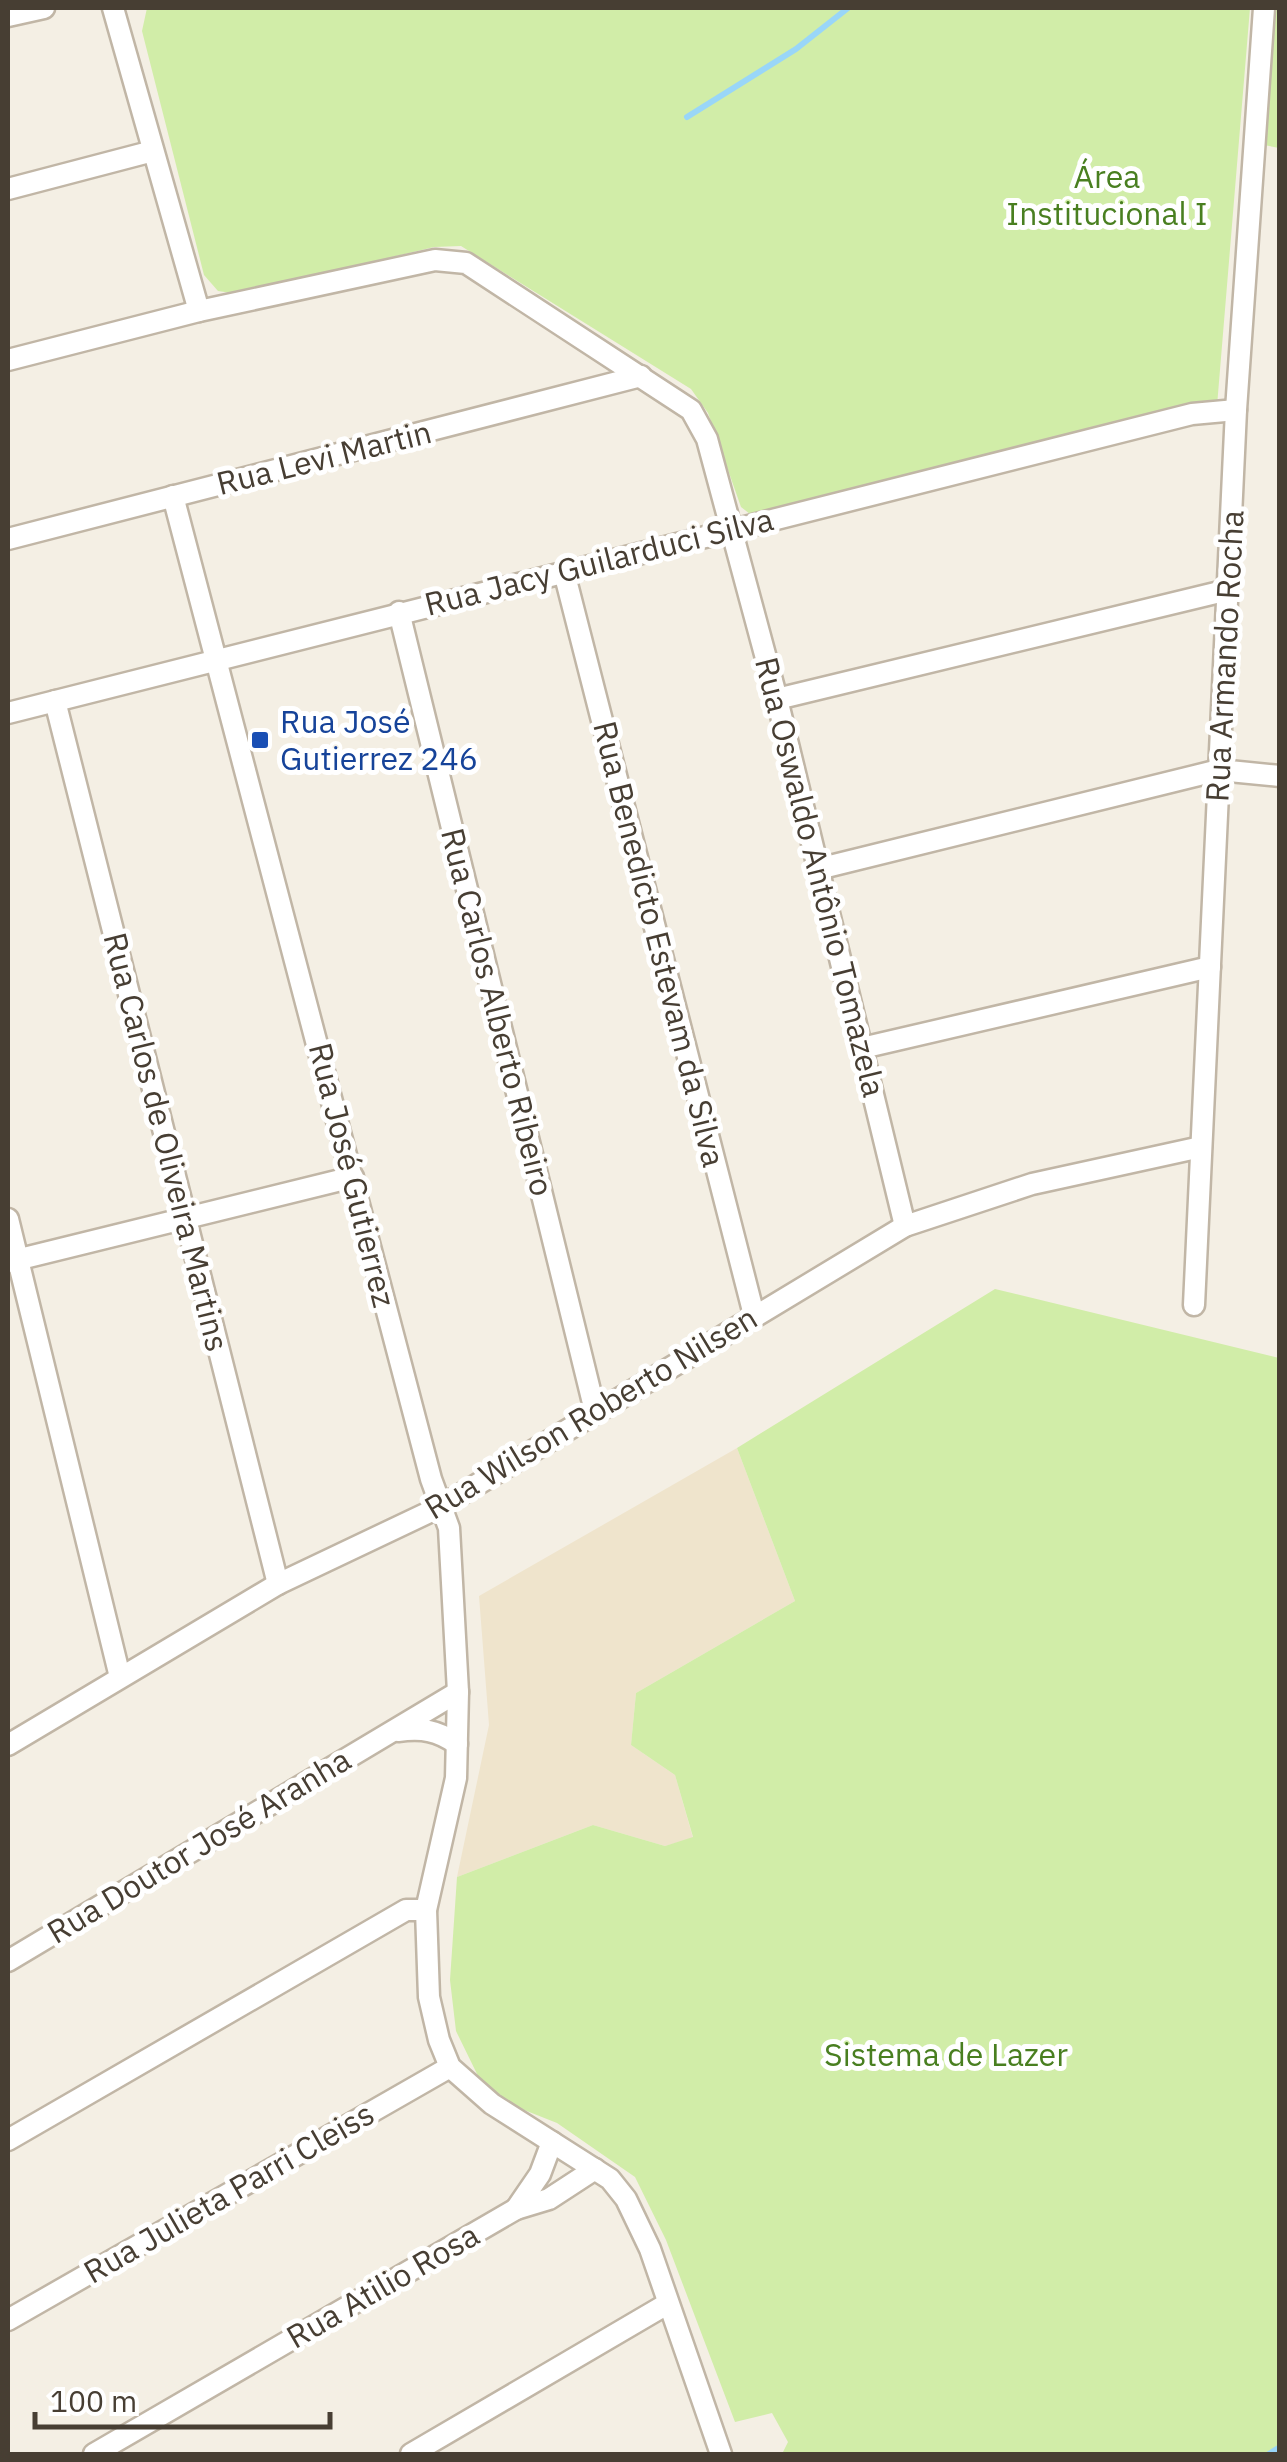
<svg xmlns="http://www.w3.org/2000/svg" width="1287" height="2462" font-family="'IBM Plex Sans',sans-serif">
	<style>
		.education { fill: #efe4cc }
		.green { fill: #d1eda8 }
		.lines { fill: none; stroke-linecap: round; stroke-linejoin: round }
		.stream { stroke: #99d6f8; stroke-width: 6 }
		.minor-casing { stroke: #c1b6a6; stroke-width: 25 }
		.minor { stroke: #fff; stroke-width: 20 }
		.transit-dot { fill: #1a4fb4; stroke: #fff; stroke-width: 4 }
		.labels { text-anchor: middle; stroke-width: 10; stroke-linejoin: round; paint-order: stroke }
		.park-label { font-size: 32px; fill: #497f20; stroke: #fff }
		.street-label { font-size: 32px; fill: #473e33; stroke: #fff }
		.transit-label { font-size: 32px; fill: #164399; stroke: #fff; text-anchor: start }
	</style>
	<rect width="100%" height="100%" fill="#f4efe4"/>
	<!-- education -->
	<polygon class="education" points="737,1448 795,1601 636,1693 631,1745 675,1775 693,1838 665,1846 593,1825 457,1877 489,1725 479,1596"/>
	<!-- green -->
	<g class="green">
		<polygon points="147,8 1250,8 1217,406 750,514 741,507 708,413 691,389 461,246 434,247 238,294 218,291 204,275 142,31"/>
		<polygon points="1274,8 1279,8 1279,148 1264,145"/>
		<polygon points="995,1289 1279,1358 1279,2454 782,2454 788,2442 772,2413 735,2422 666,2240 635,2177 557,2123 509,2104 479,2078 456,2031 450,1980 457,1877 593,1825 665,1846 693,1837 675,1775 631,1745 636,1693 795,1601 737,1448"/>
	</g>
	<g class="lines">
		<!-- stream -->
		<g class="stream">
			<polyline points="687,117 796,49 848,8"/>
			<polyline points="1269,2454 1280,2447"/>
		</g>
		<!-- minor casing -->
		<g class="minor-casing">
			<g id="minor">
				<polyline points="113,8 199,311"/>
				<polyline points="8,16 44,8"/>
				<polyline points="8,189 153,151"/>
				<polyline points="8,360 199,311 435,260 466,263 691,410 707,439 777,699 905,1226"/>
				<polyline points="173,496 431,1479 449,1528 458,1692 456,1778 426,1910 429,1997 439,2040 450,2067 492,2104 610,2179 626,2199 650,2249 721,2454"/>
				<polyline points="8,539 641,376"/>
				<polyline points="564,572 754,1315"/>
				<polyline points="399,612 595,1411"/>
				<polyline points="777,699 1228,590"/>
				<polyline points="55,701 278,1584"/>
				<polyline points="8,713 1192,414 1236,410"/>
				<polyline points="818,869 1219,770 1280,776"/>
				<polyline points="862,1048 1210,967"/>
				<polyline points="8,1219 120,1677"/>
				<polyline points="8,1262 353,1177"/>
				<polyline points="1194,1305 1236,410 1264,8"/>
				<path d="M398,1731C422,1728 437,1730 457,1744"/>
				<polyline points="8,1745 278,1584 440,1507 905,1226 1032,1184 1201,1147"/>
				<polyline points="8,1961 458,1692"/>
				<polyline points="8,2140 406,1910 426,1910"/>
				<polyline points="516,2209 540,2174 552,2142"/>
				<polyline points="8,2320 450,2067"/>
				<polyline points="94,2454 516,2209 549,2199 595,2169"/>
				<polyline points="411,2454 667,2304"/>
			</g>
		</g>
		<!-- minor -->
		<use href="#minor" class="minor"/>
	</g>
	<!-- markers -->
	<rect class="transit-dot" x="250" y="730" width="20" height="20" rx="5"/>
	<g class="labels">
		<!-- park labels -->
		<g class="park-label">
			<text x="1107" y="188">Área<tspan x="1107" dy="37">Institucional I</tspan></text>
			<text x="946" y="2066">Sistema de Lazer</text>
		</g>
		<!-- street labels -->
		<g class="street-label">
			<text transform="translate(324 458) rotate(-14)" y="11">Rua Levi Martin</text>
			<text transform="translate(599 562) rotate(-14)" y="11">Rua Jacy Guilarduci Silva</text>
			<text transform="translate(1225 656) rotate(-87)" y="11">Rua Armando Rocha</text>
			<text transform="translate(820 877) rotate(76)" y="11">Rua Oswaldo Antônio Tomazela</text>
			<text transform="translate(659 944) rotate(76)" y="11">Rua Benedicto Estevam da Silva</text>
			<text transform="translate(497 1012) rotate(76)" y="11">Rua Carlos Alberto Ribeiro</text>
			<text transform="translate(166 1142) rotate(76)" y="11">Rua Carlos de Oliveira Martins</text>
			<text transform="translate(352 1175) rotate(76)" y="11">Rua José Gutierrez</text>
			<text transform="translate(591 1413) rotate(-31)" y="11">Rua Wilson Roberto Nilsen</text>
			<text transform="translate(199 1846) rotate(-31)" y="11">Rua Doutor José Aranha</text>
			<text transform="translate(229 2193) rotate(-30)" y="11">Rua Julieta Parri Cleiss</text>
			<text transform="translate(383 2286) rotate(-30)" y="11">Rua Atilio Rosa</text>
		</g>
		<!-- transit labels -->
		<g class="transit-label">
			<text x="280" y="733">Rua José<tspan x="280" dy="37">Gutierrez 246</tspan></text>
		</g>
	</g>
	<!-- border -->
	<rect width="1287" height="2462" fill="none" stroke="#473e33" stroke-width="20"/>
	<!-- scale -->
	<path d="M35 2412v15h295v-15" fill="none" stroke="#473e33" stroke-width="5"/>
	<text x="50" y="2412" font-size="30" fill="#473e33" stroke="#ffffff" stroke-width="8" paint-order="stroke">100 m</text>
</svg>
